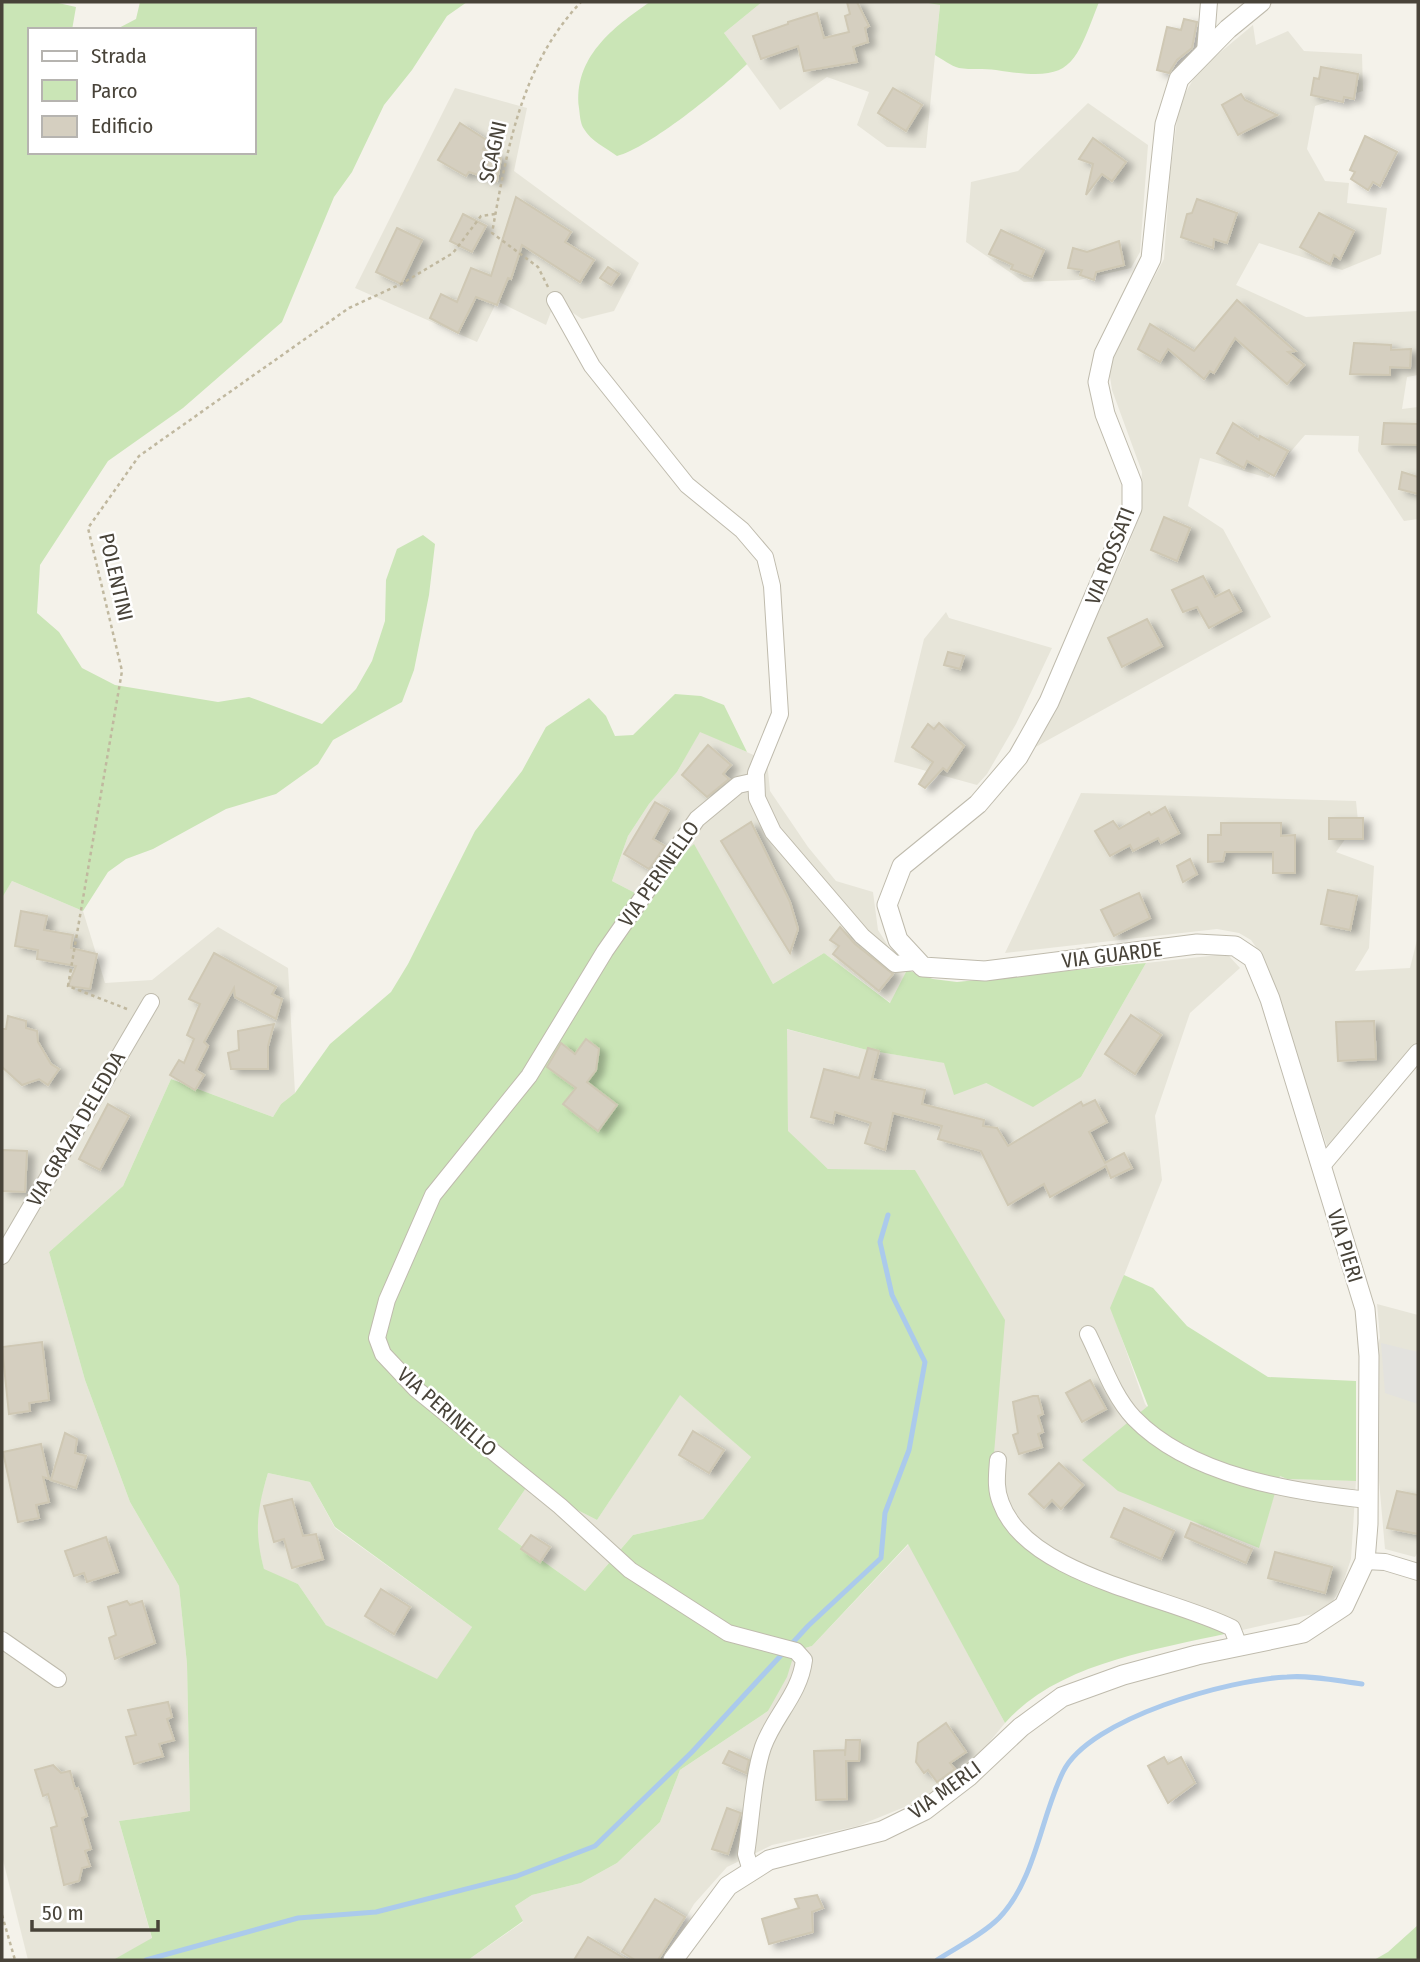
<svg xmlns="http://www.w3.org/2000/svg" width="1420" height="1962" font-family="'Fira Sans Condensed',sans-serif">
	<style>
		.residential { fill: #e7e5d9 }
		.green { fill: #cae5b6; fill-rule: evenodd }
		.parking { fill: #e3e2de }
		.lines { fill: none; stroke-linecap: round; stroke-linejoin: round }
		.stream { stroke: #abcaec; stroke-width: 5 }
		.building { fill: #d5cfc0; stroke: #cfc8b4; stroke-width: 2; filter: url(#shadow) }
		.minor-casing { stroke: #bfbbad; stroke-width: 18 }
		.tertiary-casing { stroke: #bfbbad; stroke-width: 21 }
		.path { stroke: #c0b89f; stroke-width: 2.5; stroke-dasharray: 3.5 3.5; stroke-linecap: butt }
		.minor { stroke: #fff; stroke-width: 16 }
		.tertiary { stroke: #fff; stroke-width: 19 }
		.labels { text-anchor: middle; stroke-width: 5; stroke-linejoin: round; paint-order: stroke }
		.street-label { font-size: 21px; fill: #484339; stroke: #fff }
	</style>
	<defs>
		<filter id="shadow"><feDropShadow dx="7" dy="4" stdDeviation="3.5" flood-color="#0004"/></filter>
	</defs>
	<rect width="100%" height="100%" fill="#f4f2ea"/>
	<!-- residential -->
	<g class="residential">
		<polygon points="762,2 940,4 926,148 887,147 857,125 869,92 827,77 780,110 724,33"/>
		<polygon points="1253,25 1256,45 1288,31 1304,51 1362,54 1363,91 1315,106 1307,149 1325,181 1349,183 1347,203 1387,208 1381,254 1342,270 1259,243 1236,285 1306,317 1418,311 1418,375 1407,377 1402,409 1418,407 1418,519 1404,521 1358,451 1359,436 1305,435 1268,478 1200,458 1188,506 1223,529 1271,617 1030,750 1124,556 1139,518 1142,472 1112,390 1108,363 1164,259 1170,174 1179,104 1198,71"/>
		<polygon points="455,88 527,108 514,171 639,263 614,311 582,319 555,301 546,325 497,301 477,342 355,288"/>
		<polygon points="1088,103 1148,145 1140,252 1131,268 1079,280 1024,282 966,242 971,182 1018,171"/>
		<polygon points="946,612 949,618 1052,648 1016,724 987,774 977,785 894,762 924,639"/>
		<polygon points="700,731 767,761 770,791 808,847 836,881 873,892 878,930 898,961 907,970 891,1003 824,953 773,984 694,845 637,894 612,881 628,836 649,804 677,772"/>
		<polygon points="1081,793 1356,801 1358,821 1336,852 1374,866 1369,948 1355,971 1410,968 1418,936 1418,1047 1328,1149 1263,957 1251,940 1239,933 1217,929 1005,953"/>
		<polygon points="12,881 83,911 105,983 152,980 218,927 288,968 295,1093 281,1104 273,1117 171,1079 123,1186 49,1252 85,1380 130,1502 179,1586 187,1664 190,1811 119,1821 152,1939 113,1960 28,1960 2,1856 2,898"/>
		<polygon points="1218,955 1229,956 1240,968 1190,1013 1155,1116 1162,1180 1111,1308 1145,1404 1258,1548 1280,1476 1287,1479 1356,1481 1351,1559 1342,1586 1333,1601 1313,1614 1229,1633 1031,1545 992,1478 915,1170 828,1169 788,1132 786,1029 867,1050 945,1063 1033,1106 1081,1077 1146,963"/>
		<polygon points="1377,1304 1418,1315 1418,1552 1415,1557 1385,1549 1369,1367 1380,1338"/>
		<polygon points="680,1394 751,1457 703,1519 633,1535 585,1591 498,1529 528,1485 597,1520"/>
		<polygon points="268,1473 310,1482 335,1528 472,1627 437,1680 326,1625 298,1584 264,1570 258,1545 257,1511"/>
		<polygon points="909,1544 1005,1723 978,1756 939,1789 912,1804 858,1826 772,1845 727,1867 694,1904 661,1960 468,1960 523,1922 515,1906 532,1895 581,1883 617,1863 660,1822 680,1770 768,1711 795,1651 812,1646"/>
	</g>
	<!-- green -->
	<g class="green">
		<polygon points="2,2 54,2 76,7 72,30 30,30 30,152 254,152 254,30 115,30 136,19 140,2 467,2 447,16 412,70 384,105 352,172 334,197 282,322 183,408 108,461 40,565 37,613 59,632 82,668 115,685 218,702 249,697 322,724 356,689 372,661 385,621 386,580 397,549 423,535 435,544 429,595 414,670 402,702 333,740 318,764 276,794 226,809 153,849 126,859 108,872 83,911 12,881 2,898"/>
		<path d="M650,2H762L724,33L747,64C721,89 649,148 617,156C606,148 591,141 584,129C580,123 580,115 579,108C573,58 613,27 650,2Z"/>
		<path d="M923,2H1099C1073,69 1072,82 996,70C984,68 971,70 959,68C951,66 942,59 935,55L940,5Z"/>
		<path d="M675,694L701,696L724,705L747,752L700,732L677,772L649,804L628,836L612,881L637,894L694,844L773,984L824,953L890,1003L907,970L933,979L957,982L1146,963L1081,1077L1033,1107L986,1083L954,1095L944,1063L867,1050L787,1029L788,1131L828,1169L915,1170L1005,1320L992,1478L1031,1545L1229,1633C1154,1650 1058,1663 1005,1723L908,1544L812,1646L795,1651L787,1677L768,1711L680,1770L660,1822L617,1863L581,1883L532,1895L515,1906L523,1921L468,1960H113L152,1938L119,1821L190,1811L187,1664L179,1586L130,1502L85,1380L49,1252L123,1186L171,1079L273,1117L281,1104L295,1093L330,1044L391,992L408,964L475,831L522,771L546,727L589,698L606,716L615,736L633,735ZM680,1395L751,1457L703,1519L633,1535L585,1591L498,1529L528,1485L597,1520ZM268,1473L310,1482L335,1527L472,1627L437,1679L326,1625L298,1584L264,1569C254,1531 257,1510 268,1473Z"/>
		<polygon points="1124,1275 1153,1288 1187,1326 1268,1377 1356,1381 1356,1481 1287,1479 1280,1476 1259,1548 1118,1491 1082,1460 1148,1406 1110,1308"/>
		<polygon points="1418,1925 1418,1960 1374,1960 1388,1952"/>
	</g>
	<!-- parking -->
	<polygon class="parking" points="1381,1343 1418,1352 1418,1404 1385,1393"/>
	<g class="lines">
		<!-- stream -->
		<g class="stream">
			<polyline points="146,1960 298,1918 376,1912 517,1876 595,1846 692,1752 808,1626 881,1558 885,1513 909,1450 925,1362 892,1295 880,1242 888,1215"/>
			<path d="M937,1960C957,1947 982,1935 999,1918C1036,1879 1040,1819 1063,1772C1089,1718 1231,1679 1287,1677C1311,1675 1338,1681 1362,1684"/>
		</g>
	</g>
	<!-- building -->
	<g class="building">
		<polygon points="847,2 857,2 869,26 865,28 868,42 853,47 857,62 804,71 798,46 761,59 753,36 788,24 788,22 817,13 824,38 849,32 845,16 850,14"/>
		<polygon points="1184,19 1197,22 1192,48 1177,60 1169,73 1157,70 1167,27 1181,30"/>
		<polygon points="1321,67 1358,74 1354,99 1344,97 1343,102 1311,95 1314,78 1319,79"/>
		<polygon points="893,88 922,105 906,131 878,113"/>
		<polygon points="1241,94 1245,100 1277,115 1238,135 1222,105"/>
		<polygon points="460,123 488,141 483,149 501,158 497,181 469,172 466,176 438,160"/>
		<polygon points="1365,136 1397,152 1380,186 1373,182 1368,190 1351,179 1355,172 1350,170"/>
		<polygon points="1093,138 1126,162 1112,181 1102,174 1086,195 1093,164 1079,159"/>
		<polygon points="516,197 571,232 565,242 594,260 580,282 522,245 511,279 508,278 497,305 476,297 458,333 430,318 441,294 457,302 471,268 491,276"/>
		<polygon points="1197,199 1237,213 1227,243 1214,239 1213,248 1181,237 1187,214 1192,213"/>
		<polygon points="1319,213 1354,231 1340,259 1334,255 1330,264 1300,247"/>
		<polygon points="463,214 486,226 472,252 450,241"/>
		<polygon points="397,228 422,240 401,284 376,272"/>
		<polygon points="1001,230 1044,250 1032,277 1011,269 1013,265 989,254"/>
		<polygon points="1119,241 1124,265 1096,272 1094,280 1080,275 1082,270 1068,268 1073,248 1087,252"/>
		<polygon points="608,267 619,274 611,285 600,278"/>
		<polygon points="1237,300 1295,351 1288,352 1304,365 1287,384 1235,338 1214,373 1210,371 1204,379 1168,349 1160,362 1138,349 1150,324 1194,351"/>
		<polygon points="1354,343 1391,345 1391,350 1411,349 1410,368 1390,367 1390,375 1350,374"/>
		<polygon points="1233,423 1259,440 1260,436 1288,451 1274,476 1247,461 1244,468 1217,453"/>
		<polygon points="1384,423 1418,424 1418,445 1382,444"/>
		<polygon points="1402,472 1418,477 1418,494 1399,489"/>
		<polygon points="1164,517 1190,528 1177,561 1151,550"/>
		<polygon points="1203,576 1215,597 1229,590 1241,611 1209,628 1197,607 1183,612 1172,590"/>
		<polygon points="1147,619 1162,646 1122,667 1108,638"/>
		<polygon points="948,652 964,656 960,669 944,665"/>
		<polygon points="939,723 964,746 947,771 943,768 925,788 919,784 933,762 912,747 928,724 934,729"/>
		<polygon points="708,745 731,765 723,774 729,779 707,797 682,775"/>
		<polygon points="655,802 669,810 653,839 665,846 649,869 624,854"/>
		<polygon points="1165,807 1179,833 1161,843 1158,838 1133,851 1130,845 1110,856 1095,831 1113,821 1119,829 1149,812 1151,815"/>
		<rect x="1329" y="818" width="34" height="21"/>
		<polygon points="751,822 790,902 798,929 790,953 721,841"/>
		<polygon points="1221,823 1281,823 1281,836 1295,835 1295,873 1273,873 1273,852 1225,852 1223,861 1208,862 1208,835 1221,835"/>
		<polygon points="1190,859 1197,874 1183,882 1177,866"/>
		<polygon points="1328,890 1357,896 1350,930 1321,924"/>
		<polygon points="1139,893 1150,918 1114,936 1101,910"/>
		<polygon points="21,911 47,916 44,930 73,935 71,948 97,954 90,989 68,986 76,966 37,959 38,950 15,946"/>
		<polygon points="840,927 855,944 893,974 879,991 833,954 839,946 830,940"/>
		<polygon points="214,953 276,987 272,994 282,999 276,1019 235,997 234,988 204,1042 208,1046 196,1070 204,1075 195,1090 170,1075 179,1060 184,1063 194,1039 187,1035 200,1004 189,999"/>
		<polygon points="1131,1015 1161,1035 1135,1074 1105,1054"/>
		<polygon points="8,1016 26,1021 26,1028 37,1031 38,1042 51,1064 59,1069 48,1085 39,1079 22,1085 2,1067 2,1029 6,1029"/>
		<polygon points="1374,1021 1376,1059 1338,1061 1336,1022"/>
		<polygon points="274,1024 268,1046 268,1069 231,1069 228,1053 239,1050 238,1031"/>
		<polygon points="586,1039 599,1049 596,1070 587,1082 617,1105 598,1131 563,1104 576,1088 547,1067 561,1043 575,1054"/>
		<polygon points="868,1048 879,1051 872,1079 925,1090 922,1104 984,1120 983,1126 997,1128 1008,1146 1081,1102 1083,1106 1095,1100 1107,1122 1089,1132 1105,1163 1124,1153 1132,1168 1111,1178 1106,1166 1050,1197 1044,1184 1008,1205 981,1151 938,1139 942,1126 893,1113 885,1150 865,1143 871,1123 835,1112 833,1123 811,1117 824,1069 859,1078"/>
		<polygon points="108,1104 129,1116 100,1170 79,1159"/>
		<polygon points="2,1150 27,1151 25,1192 2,1191"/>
		<polygon points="42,1342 49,1400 29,1403 30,1411 9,1414 2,1347"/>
		<polygon points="1090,1380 1106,1409 1082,1422 1066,1393"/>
		<polygon points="1033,1396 1038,1396 1043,1414 1038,1416 1043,1432 1038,1434 1042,1447 1019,1454 1013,1435 1018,1433 1013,1402"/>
		<polygon points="693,1431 724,1450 709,1473 679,1455"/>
		<polygon points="65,1433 77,1439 75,1453 86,1456 76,1488 51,1480"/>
		<polygon points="41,1444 49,1479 43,1477 49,1502 36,1505 39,1518 18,1522 3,1452"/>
		<polygon points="1059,1463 1083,1485 1061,1509 1052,1500 1044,1508 1029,1494"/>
		<polygon points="1397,1491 1418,1495 1418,1534 1387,1528"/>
		<polygon points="292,1499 303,1536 316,1534 323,1559 292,1568 284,1539 274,1542 264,1506"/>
		<polygon points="1124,1508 1174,1531 1161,1559 1111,1537"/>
		<polygon points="1191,1523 1252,1549 1246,1563 1185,1537"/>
		<polygon points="531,1535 550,1547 540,1562 521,1549"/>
		<polygon points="106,1537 118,1572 87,1582 84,1573 74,1576 65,1551"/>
		<polygon points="1275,1552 1332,1567 1325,1593 1268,1578"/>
		<polygon points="381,1589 410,1607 394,1634 365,1616"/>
		<polygon points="127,1601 130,1605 142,1601 155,1643 115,1659 109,1638 116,1635 108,1607"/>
		<polygon points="168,1702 172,1717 167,1719 174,1740 159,1744 163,1756 134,1764 126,1737 136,1735 128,1710"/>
		<polygon points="946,1723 966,1752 950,1763 955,1769 937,1782 928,1770 924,1773 916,1762 918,1743"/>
		<polygon points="846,1740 860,1740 859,1761 846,1761 847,1799 816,1800 814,1751 845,1750 845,1756"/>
		<polygon points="729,1751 749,1760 746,1773 723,1763"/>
		<polygon points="1164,1757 1168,1764 1181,1757 1195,1783 1168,1803 1148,1766"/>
		<polygon points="53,1765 61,1773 70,1771 75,1789 78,1788 87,1816 82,1818 91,1849 85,1851 90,1866 82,1868 79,1881 64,1885 51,1828 57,1826 48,1794 43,1796 35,1770"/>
		<polygon points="727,1808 741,1813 728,1854 712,1849"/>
		<polygon points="817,1895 823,1908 812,1912 813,1932 769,1944 762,1919 799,1908 795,1899"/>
		<polygon points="655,1899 685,1917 658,1960 635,1960 622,1952"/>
		<polygon points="588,1937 627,1960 574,1960"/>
	</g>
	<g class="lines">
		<!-- minor casing -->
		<g class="minor-casing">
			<g id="minor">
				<polyline points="1205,52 1209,2"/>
				<polyline points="555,300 592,366 687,485 742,530 765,557 772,586 780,714 756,773 757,798 773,832 862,936 895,964 916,962"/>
				<polyline points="1321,1167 1418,1052"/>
				<polyline points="2,1256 151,1002"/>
				<path d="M1088,1334C1102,1362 1113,1396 1134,1418C1190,1476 1292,1492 1368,1500"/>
				<path d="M998,1460C997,1475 995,1489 1001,1503C1027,1576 1169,1596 1232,1628L1239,1646"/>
				<polyline points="1365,1561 1385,1562 1418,1572"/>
				<polyline points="2,1640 58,1679"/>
				<path d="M751,1871L746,1854C751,1823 753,1776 763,1747C774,1716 800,1694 804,1660L796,1651L728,1633L630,1570L560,1506L416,1389L383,1354L377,1338L387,1300L433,1195L529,1076L605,951L697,819L738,785L756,781"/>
			</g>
		</g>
		<!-- tertiary casing -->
		<g class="tertiary-casing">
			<polyline id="tertiary" points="673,1960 728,1886 769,1860 882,1831 925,1810 968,1777 1021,1727 1062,1697 1123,1675 1197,1655 1303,1633 1344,1606 1365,1561 1368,1524 1369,1356 1365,1309 1270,999 1253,958 1235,946 1197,944 985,971 923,967 898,940 887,905 902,866 978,804 1018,757 1049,702 1132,508 1132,483 1105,414 1098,382 1104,354 1151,259 1165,124 1179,79 1228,29 1261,2"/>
		</g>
		<!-- path -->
		<g class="path">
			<path d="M548,287L538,267L492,233C507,150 521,65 581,2"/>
			<polyline points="127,1009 68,986 122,671 88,528 139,456 349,308 401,284 453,253 481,216 495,214"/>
			<polyline points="2,1915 15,1960"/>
		</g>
		<!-- minor -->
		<use href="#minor" class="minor"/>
		<!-- tertiary -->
		<use href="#tertiary" class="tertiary"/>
	</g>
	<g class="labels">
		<!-- street labels -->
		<g class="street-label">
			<text transform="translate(493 152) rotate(-77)" y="7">SCAGNI</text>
			<text transform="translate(1110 556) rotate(-69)" y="7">VIA ROSSATI</text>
			<text transform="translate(116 577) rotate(77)" y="7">POLENTINI</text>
			<text transform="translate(659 874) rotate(-55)" y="7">VIA PERINELLO</text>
			<text transform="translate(1112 955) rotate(-7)" y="7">VIA GUARDE</text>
			<text transform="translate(76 1129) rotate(-60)" y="7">VIA GRAZIA DELEDDA</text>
			<text transform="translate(1345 1246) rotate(73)" y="7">VIA PIERI</text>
			<text transform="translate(447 1412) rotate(41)" y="7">VIA PERINELLO</text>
			<text transform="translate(945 1790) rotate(-36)" y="7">VIA MERLI</text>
		</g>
	</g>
	<!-- border -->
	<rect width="1420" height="1962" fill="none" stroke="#484339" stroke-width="7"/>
	<!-- legend -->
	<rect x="28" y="28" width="228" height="126" fill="#ffffff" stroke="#b6b4b0" stroke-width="2"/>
	<rect x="42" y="51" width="35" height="10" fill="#ffffff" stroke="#b6b4b0" stroke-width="2"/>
	<text x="91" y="63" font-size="21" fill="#484339">Strada</text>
	<rect x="42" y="80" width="35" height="21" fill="#cae5b6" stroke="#b6b4b0" stroke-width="2"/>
	<text x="91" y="98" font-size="21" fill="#484339">Parco</text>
	<rect x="42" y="116" width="35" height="21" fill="#d5cfc0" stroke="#b6b4b0" stroke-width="2"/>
	<text x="91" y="133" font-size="21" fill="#484339">Edificio</text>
	<!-- scale -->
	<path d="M32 1920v10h126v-10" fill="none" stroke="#484339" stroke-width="3.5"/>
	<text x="42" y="1920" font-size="21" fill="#484339" stroke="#ffffff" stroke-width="5" paint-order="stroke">50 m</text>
</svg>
